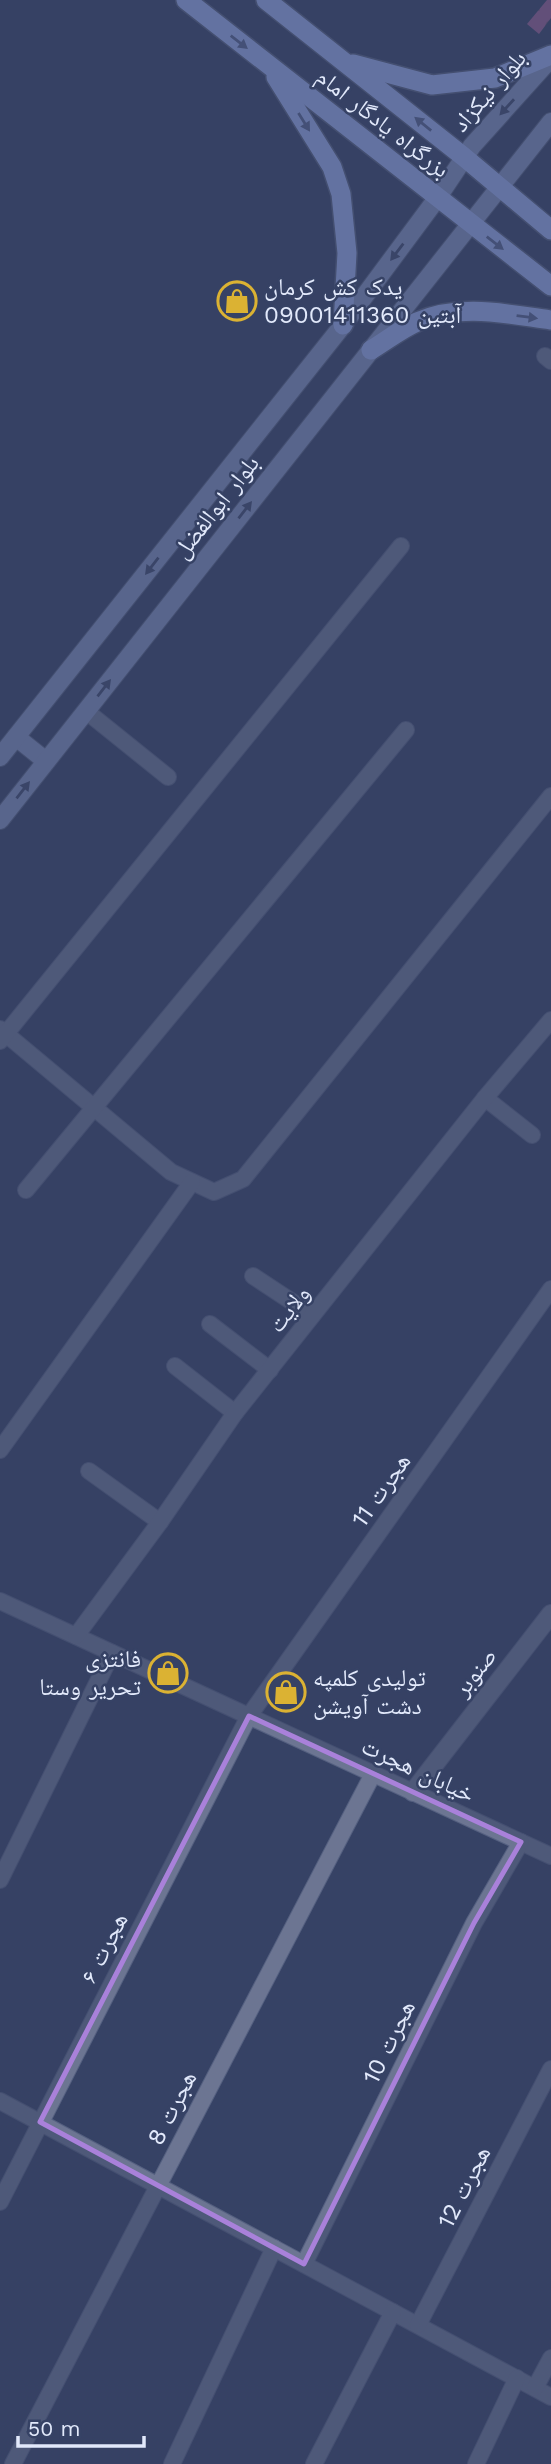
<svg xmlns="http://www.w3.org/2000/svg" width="551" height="2464" font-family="'Work Sans','Noto Naskh Arabic',sans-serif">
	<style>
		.forest { fill: url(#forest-crowns) }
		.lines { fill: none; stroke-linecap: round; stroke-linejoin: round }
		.minor-casing { stroke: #556080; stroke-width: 18 }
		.tertiary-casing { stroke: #556080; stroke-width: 20 }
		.secondary-casing { stroke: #556080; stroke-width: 20 }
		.trunk-casing { stroke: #556080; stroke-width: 22 }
		.minor { stroke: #6c7592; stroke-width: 16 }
		.tertiary { stroke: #6c7592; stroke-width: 18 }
		.secondary { stroke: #8190bc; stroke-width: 18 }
		.trunk { stroke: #9aaeec; stroke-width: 19 }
		.oneway { fill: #54628e }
		.oneway2 { fill: #3e4a6e }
		.marked { fill: none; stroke: #a981da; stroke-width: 5; stroke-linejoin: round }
		.labels { text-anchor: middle; stroke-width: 5; stroke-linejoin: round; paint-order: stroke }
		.street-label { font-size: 24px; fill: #e2e9fb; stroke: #364265 }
		.poi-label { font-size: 24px; fill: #e2e9fb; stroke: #364265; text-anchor: start }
	</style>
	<defs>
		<pattern id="forest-crowns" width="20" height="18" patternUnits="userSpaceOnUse" patternTransform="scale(1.75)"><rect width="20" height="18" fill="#986093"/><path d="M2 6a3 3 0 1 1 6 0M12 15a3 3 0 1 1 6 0" fill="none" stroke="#725473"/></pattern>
	</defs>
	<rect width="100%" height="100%" fill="#364265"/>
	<!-- forest -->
	<polygon class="forest" points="547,0 551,0 551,18 539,34 527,24"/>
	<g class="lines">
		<!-- minor casing -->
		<g class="minor-casing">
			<g id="minor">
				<polyline points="545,356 551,361"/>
				<polyline points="86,711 168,777"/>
				<polyline points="0,1029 171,1172 214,1192 243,1179 551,796"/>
				<polyline points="0,1041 401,546"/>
				<polyline points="485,1098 532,1135"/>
				<polyline points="26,1190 406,730"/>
				<polyline points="253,1276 312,1315"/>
				<polyline points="210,1324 270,1370"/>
				<polyline points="175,1366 235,1413"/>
				<polyline points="0,1450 192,1182"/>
				<polyline points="89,1471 160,1522"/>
				<polyline points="0,1601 551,1856"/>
				<polyline points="76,1636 160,1522 235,1413 485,1098 551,1020"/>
				<polyline points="0,1880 112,1653"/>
				<polyline points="0,2101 551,2397"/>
				<polyline points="0,2202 249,1716 551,1289"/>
				<polyline points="304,2264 474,1923 521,1842"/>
				<polyline points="418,2325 551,2069"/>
				<polyline points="535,2388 551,2358"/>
				<polyline points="13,2464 373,1774"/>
				<polyline points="172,2464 274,2248"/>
				<polyline points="314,2464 393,2312"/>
				<polyline points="476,2464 517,2378"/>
			</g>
		</g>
		<!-- tertiary casing -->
		<g class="tertiary-casing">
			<polyline id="tertiary" points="413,1792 551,1614"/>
		</g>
		<!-- secondary casing -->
		<g class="secondary-casing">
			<g id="secondary">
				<polyline points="16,737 46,761"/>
				<polyline points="0,757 343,325 438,197 472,146 551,58"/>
				<polyline points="0,820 551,122"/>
			</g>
		</g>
		<!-- trunk casing -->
		<g class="trunk-casing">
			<g id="trunk">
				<polyline points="186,0 551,286"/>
				<polyline points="266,0 464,157 551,230"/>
				<polyline points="353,64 432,85 495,78 551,55"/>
				<polyline points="276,77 332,167 341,194 347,253 343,325"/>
				<path d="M371,350C386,341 401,329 417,322C461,303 506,314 551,320"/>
			</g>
		</g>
		<!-- minor -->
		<use href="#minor" class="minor"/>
		<!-- tertiary -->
		<use href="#tertiary" class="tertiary"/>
		<!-- secondary -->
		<use href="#secondary" class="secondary"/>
		<!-- trunk -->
		<use href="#trunk" class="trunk"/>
	</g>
	<!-- one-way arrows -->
	<defs><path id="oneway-solid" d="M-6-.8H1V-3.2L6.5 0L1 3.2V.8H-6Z" transform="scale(1.75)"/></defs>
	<g class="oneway">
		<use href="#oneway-solid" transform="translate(239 42) rotate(38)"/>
		<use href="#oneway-solid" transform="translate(304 122) rotate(58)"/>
		<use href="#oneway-solid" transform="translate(423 124) rotate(-141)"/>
		<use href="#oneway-solid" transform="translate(495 243) rotate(38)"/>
		<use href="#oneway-solid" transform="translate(527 317) rotate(7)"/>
	</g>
	<g class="oneway2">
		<use href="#oneway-solid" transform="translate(507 107) rotate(132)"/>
		<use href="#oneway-solid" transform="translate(397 252) rotate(127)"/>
		<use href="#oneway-solid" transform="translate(245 510) rotate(-52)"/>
		<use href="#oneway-solid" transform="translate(152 566) rotate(128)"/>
		<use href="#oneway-solid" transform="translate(104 688) rotate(-52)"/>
		<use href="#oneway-solid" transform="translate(23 790) rotate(-52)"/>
	</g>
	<!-- marked area -->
	<path d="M0 0H551V2464H0ZM249,1716L521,1842L474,1923L304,2264L40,2122Z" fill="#364265" fill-opacity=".55" fill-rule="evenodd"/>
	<path class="marked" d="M249,1716L521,1842L474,1923L304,2264L40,2122Z"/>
	<!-- icons -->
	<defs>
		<g id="shop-ring" transform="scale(2.0125)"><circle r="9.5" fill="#364265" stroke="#dbb233" stroke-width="1.5"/><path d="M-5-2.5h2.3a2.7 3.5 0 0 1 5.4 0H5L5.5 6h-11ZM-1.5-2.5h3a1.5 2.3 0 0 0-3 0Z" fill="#dbb233"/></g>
	</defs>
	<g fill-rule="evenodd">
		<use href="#shop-ring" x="237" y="301"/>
		<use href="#shop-ring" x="168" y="1673"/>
		<use href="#shop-ring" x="286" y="1692"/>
	</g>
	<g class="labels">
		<!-- street labels -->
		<g class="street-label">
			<text transform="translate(489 91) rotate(-49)" y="8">بلوار نیکزاد</text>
			<text transform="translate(383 123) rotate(38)" y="8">بزرگراه یادگار امام</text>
			<text transform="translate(216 507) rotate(-52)" y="8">بلوار ابوالفضل</text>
			<text transform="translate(289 1309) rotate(-52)" y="8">ولایت</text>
			<text transform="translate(381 1490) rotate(-55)" y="8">هجرت 11</text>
			<text transform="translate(475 1672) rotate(-52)" y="8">صنوبر</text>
			<text transform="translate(418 1770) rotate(25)" y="8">خیابان هجرت</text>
			<text transform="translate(104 1948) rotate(-63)" y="8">هجرت ۶</text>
			<text transform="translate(389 2042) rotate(-64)" y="8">هجرت 10</text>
			<text transform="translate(172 2108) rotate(-63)" y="8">هجرت 8</text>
			<text transform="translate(464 2187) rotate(-63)" y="8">هجرت 12</text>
		</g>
		<!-- poi labels -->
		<g class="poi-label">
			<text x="264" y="295">یدک کش کرمان<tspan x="264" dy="28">آبتین 09001411360</tspan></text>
			<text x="141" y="1667" text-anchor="end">فانتزی<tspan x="141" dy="28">تحریر وستا</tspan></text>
			<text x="313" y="1686">تولیدی کلمپه<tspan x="313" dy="28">دشت آویشن</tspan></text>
		</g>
	</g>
	<!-- scale -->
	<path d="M18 2436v10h126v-10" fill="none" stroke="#e2e9fb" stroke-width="3.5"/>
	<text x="28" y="2436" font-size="21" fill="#e2e9fb" stroke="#364265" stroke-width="5" paint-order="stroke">50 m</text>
</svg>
